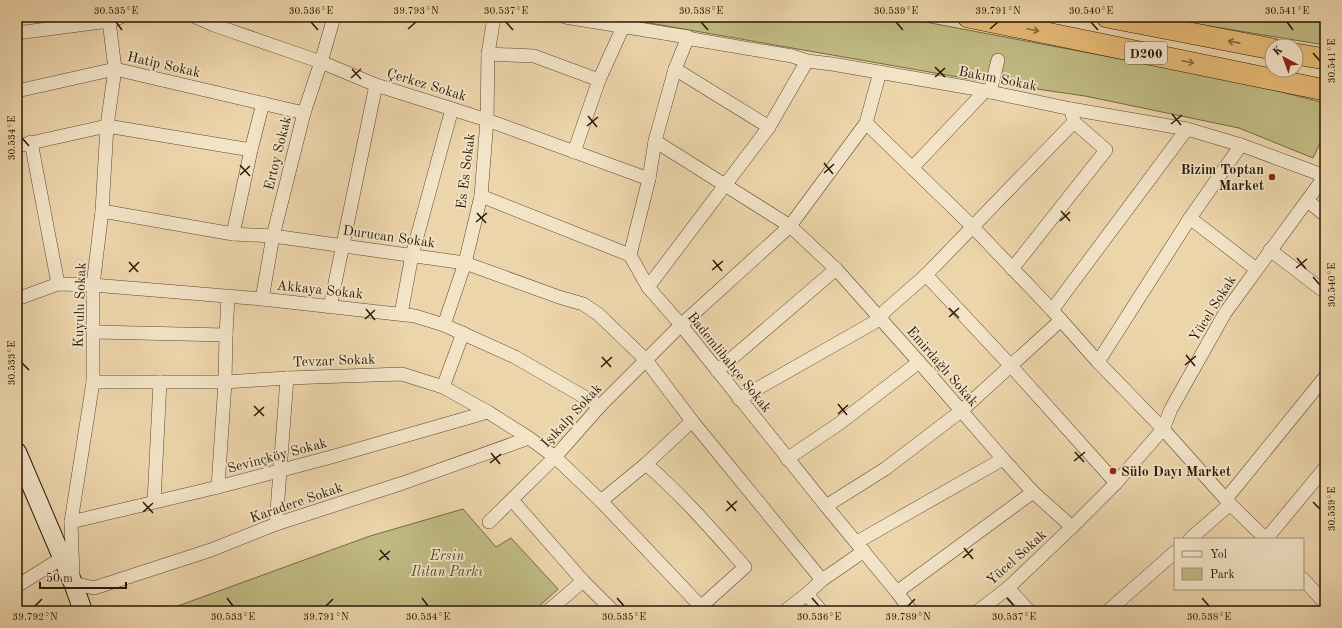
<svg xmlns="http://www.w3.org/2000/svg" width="1342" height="628" font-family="'Old Standard TT',serif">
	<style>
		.green { fill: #c0bb83; stroke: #756944 }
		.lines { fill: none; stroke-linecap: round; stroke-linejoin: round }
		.minor-casing { stroke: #5b462e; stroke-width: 14 }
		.secondary-casing { stroke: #2a1705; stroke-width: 20 }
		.trunk-casing { stroke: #2a1705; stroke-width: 22 }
		.minor { stroke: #f3e4c8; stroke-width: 13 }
		.secondary { stroke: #f3e4c8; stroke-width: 18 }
		.trunk { stroke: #e6ba76; stroke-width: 21 }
		.oneway { stroke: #88683e }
		.ticks { fill: none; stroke: #2a1705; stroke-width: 1.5 }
		.poi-dot { fill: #8f2418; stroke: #f3e4c8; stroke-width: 1.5 }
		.labels { text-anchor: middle; stroke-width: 3.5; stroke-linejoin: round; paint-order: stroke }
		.shield { fill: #f3e4c8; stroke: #665440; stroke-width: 1 }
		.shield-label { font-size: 13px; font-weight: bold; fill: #2a1705 }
		.street-label { font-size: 14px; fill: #2a1705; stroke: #f3e4c8 }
		.poi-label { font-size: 14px; font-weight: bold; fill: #2a1705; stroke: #f3e4c8; text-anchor: end }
		.park-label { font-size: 14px; font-style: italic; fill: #57482b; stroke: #f3e4c8 }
		.neatline { fill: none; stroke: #2a1705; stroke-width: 1.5 }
		.ticks-label { font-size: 10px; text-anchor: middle; fill: #2a1705 }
	</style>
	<rect width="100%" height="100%" fill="#edd5ab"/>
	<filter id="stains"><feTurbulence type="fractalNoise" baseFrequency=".005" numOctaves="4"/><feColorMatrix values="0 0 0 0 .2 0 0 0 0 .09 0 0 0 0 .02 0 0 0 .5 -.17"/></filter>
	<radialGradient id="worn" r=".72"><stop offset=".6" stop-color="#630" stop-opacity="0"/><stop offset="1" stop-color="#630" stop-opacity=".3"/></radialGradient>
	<!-- green -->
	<g class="green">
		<polygon points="615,17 899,17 1242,82 1325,103 1325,138 1323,137 1313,158 1239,128 1085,96 975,80"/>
		<polygon points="1154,17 1325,17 1325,45"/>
		<polygon points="463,509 496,547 511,538 558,589 534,611 164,611 370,536"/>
	</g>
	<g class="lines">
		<!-- minor casing -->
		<g class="minor-casing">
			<g id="minor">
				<polyline points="196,17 214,25 321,62 376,85 487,120 649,179"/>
				<polyline points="565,17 688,37 692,39 792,56 807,61 832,64 971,88 1071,109 1187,129 1241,145 1325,176"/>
				<polyline points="17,33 109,21 121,17"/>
				<polyline points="488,54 534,56 599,80"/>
				<polyline points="675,69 769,127"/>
				<polyline points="17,91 115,69 304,113"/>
				<polyline points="990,92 998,60"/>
				<polyline points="866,123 973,227 1052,310 1098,362 1163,429 1230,504 1266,539"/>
				<polyline points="655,141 790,226 836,269 919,362 1003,459 1033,492 1072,527"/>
				<polyline points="31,142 58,284"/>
				<polyline points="17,146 107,126 251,150"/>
				<polyline points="574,152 599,80 623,27"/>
				<polyline points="912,168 985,91"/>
				<polyline points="481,196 630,255 648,287 681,325 826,506 897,592 911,611"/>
				<polyline points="1308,201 1325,215"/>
				<polyline points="102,211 233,234 273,236 465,263 559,297 583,304 598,314 646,360 692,421 822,580"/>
				<polyline points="1190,218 1256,269"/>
				<polyline points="233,234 251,150 263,103"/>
				<polyline points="1270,250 1325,292"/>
				<polyline points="630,255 649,179 655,141 675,69 688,37"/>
				<polyline points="1012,269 1106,150 1074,122"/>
				<polyline points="926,275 1011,366 1116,483"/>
				<polyline points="648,287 769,127 807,61"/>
				<polyline points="17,299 58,284 93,285 262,299 415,316 444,325 515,357 600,406"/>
				<polyline points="262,299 273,236 304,113 321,62 334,17"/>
				<polyline points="330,307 376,85"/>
				<polyline points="1052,310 1187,129"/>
				<polyline points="401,314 412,255 452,109"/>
				<polyline points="444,325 465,263 481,196 487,120 488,54 494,17"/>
				<polyline points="94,332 226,335"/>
				<polyline points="1098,362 1190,218 1241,145"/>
				<polyline points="717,371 836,269"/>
				<polyline points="93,382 225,382 287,378 402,374 443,387 488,412 529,438 555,457 601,501 705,611"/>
				<polyline points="443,387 463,333"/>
				<polyline points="739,399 880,319 885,311 926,275 1074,122 1071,109"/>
				<polyline points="787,459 840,423 919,362"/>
				<path d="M646,464C682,495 713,531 745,567L696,611"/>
				<polyline points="218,487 225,382 226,335 228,297"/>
				<polyline points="1226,499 1325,377"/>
				<polyline points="512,500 583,581 613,611"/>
				<polyline points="601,501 646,464 692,421"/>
				<polyline points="154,502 160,382"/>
				<polyline points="826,506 885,469 961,411 1061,320"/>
				<polyline points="71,522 218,487 331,457 488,412"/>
				<polyline points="489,522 555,457 600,406 681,325 790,226 866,123 880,72"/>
				<polyline points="276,524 287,378"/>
				<polyline points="1190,539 1230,504"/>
				<polyline points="1266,539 1325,468"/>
				<polyline points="857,542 1003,459"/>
				<polyline points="73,576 71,522 93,382 93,285 102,211 107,126 115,69 109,21"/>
				<polyline points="1303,579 1325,603"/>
				<polyline points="73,583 94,588 211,550 276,524 403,483 529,438"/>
				<polyline points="17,586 62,558"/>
				<polyline points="1008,588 1029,611"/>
				<polyline points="897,592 1033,492"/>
				<polyline points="807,594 821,611"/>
				<polyline points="548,611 583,581"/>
				<polyline points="785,611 807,594 822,580 864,551"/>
				<polyline points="978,611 1008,588 1072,527 1116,483 1163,429 1171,409 1225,313 1325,176"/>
				<polyline points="1108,611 1175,552"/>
			</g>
		</g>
		<!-- secondary casing -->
		<g class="secondary-casing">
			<polyline id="secondary" points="17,452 73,583 83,611"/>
		</g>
		<!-- trunk casing -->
		<g class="trunk-casing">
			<g id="trunk">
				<polyline points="968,17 1325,90"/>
				<polyline points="1107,17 1272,49"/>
				<polyline points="1296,54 1325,59"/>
			</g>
		</g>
		<!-- minor -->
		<use href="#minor" class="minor"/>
		<!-- secondary -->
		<use href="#secondary" class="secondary"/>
		<!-- trunk -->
		<use href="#trunk" class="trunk"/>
	</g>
	<!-- one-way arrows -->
	<defs><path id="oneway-shaft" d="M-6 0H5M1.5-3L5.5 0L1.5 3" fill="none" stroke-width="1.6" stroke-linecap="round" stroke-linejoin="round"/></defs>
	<g class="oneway">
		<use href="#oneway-shaft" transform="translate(1033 30) rotate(12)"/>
		<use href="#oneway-shaft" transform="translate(1234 42) rotate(-169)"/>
		<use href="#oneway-shaft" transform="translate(1188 62) rotate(12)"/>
	</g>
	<!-- ticks -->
	<path class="ticks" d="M116,22L122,30M311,22L318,30M506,22L513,30M701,22L708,30M896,22L903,30M1091,22L1098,30M1287,22L1293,30M408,29L416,22M990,29L998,22M1313,53L1320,61M935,67L945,77M352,69L361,79M935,77L945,68M351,78L361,69M1172,114L1181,125M588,116L597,127M1171,124L1182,115M587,126L598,117M22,138L29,146M824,163L833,174M240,165L250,176M824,173L834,164M240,175L250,166M1061,211L1070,221M477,213L486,223M1060,221L1070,212M476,222L487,213M1297,258L1306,269M713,260L722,271M129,262L138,272M1296,268L1307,259M712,270L723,261M129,272L139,262M1313,277L1320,285M949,308L959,318M366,309L375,320M949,317L959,308M365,319L375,310M1186,355L1195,366M602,357L611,367M22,363L29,370M1185,365L1196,356M601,367L612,357M838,404L847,415M254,406L264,416M838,414L848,405M254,416L264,407M1075,452L1084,462M491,453L500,464M1074,461L1085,452M490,463L501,454M727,501L736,511M143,502L153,513M1313,502L1320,509M726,511L737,501M143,512L153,503M964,548L973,559M380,550L389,560M963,558L973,549M379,560L390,551M227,598L233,606M422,598L428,606M617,598L624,606M812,598L819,606M1007,598L1014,606M1202,598L1209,606M35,606L42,599M326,606L333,599M908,606L915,599"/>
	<!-- markers -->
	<g class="poi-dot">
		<circle cx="1272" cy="177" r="4"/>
		<circle cx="1113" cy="471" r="4"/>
	</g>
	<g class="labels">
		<!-- shield labels -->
		<rect class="shield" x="1125" y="42" width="42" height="22" rx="3"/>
		<g class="shield-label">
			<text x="1146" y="58">D200</text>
		</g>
		<!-- street labels -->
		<g class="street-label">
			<text transform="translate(164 64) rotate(13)" y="5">Hatip Sokak</text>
			<text transform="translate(998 78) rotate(11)" y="5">Bakım Sokak</text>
			<text transform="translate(427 84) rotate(17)" y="5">Çerkez Sokak</text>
			<text transform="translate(277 153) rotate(-76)" y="5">Ertoy Sokak</text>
			<text transform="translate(465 171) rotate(-83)" y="5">Es Es Sokak</text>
			<text transform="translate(389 236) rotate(8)" y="5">Durucan Sokak</text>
			<text transform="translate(320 289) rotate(6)" y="5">Akkaya Sokak</text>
			<text transform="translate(79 305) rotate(-88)" y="5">Kuyulu Sokak</text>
			<text transform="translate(1212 308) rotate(-58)" y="5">Yücel Sokak</text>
			<text transform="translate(334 360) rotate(-2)" y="5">Tevzar Sokak</text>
			<text transform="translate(730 362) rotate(51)" y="5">Bademlibahçe Sokak</text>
			<text transform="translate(943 366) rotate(49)" y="5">Emirdağlı Sokak</text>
			<text transform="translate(571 415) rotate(-47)" y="5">Işıkalp Sokak</text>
			<text transform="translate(277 455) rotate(-15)" y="5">Sevinçköy Sokak</text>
			<text transform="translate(296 502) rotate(-19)" y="5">Karadere Sokak</text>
			<text transform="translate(1016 557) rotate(-42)" y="5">Yücel Sokak</text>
		</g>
		<!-- poi labels -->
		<g class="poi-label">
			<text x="1264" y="174">Bizim Toptan<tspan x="1264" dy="16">Market</tspan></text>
			<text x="1121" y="476" text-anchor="start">Sülo Dayı Market</text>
		</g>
		<!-- park labels -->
		<g class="park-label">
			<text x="447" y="560">Ersin<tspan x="447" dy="16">Ilıtan Parkı</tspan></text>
		</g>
	</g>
	<!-- margin -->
	<rect width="1342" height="628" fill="none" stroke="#edd5ab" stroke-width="44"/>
	<!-- legend -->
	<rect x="1174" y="538" width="130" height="52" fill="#f3e4c8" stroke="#a3927a"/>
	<rect x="1182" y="551" width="20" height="6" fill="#f3e4c8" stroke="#a3927a"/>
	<text x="1210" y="558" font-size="12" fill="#2a1705">Yol</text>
	<rect x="1182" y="568" width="20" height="12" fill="#c0bb83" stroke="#a3927a"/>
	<text x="1210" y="578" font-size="12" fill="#2a1705">Park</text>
	<!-- north arrow -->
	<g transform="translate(1284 58) rotate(319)"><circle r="19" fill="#f3e4c8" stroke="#a3927a"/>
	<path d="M0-3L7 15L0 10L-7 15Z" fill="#8f2418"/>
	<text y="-6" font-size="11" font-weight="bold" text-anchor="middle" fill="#2a1705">K</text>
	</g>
	<!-- scale -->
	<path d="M40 582v6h86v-6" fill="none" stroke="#2a1705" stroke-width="2"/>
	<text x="46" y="582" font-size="12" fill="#2a1705" stroke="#f3e4c8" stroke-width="3" paint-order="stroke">50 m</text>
	<rect x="22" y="22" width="1298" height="584" class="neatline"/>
	<g class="ticks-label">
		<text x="116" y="14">30.535°E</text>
		<text x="311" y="14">30.536°E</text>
		<text x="416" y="14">39.793°N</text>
		<text x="506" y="14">30.537°E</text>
		<text x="701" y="14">30.538°E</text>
		<text x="896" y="14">30.539°E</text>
		<text x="998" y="14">39.791°N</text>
		<text x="1091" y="14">30.540°E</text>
		<text x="1287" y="14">30.541°E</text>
		<text transform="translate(1331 61) rotate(-90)" y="4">30.541°E</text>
		<text transform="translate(11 138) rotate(-90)" y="4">30.534°E</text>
		<text transform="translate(1331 285) rotate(-90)" y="4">30.540°E</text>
		<text transform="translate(11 363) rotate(-90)" y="4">30.533°E</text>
		<text transform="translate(1331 509) rotate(-90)" y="4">30.539°E</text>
		<text x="35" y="620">39.792°N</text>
		<text x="233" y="620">30.533°E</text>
		<text x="326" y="620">39.791°N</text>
		<text x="428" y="620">30.534°E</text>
		<text x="624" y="620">30.535°E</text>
		<text x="819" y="620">30.536°E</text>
		<text x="908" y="620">39.789°N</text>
		<text x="1014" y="620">30.537°E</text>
		<text x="1209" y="620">30.538°E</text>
	</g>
	<rect width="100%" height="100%" filter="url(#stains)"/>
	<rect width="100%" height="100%" fill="url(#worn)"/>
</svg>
